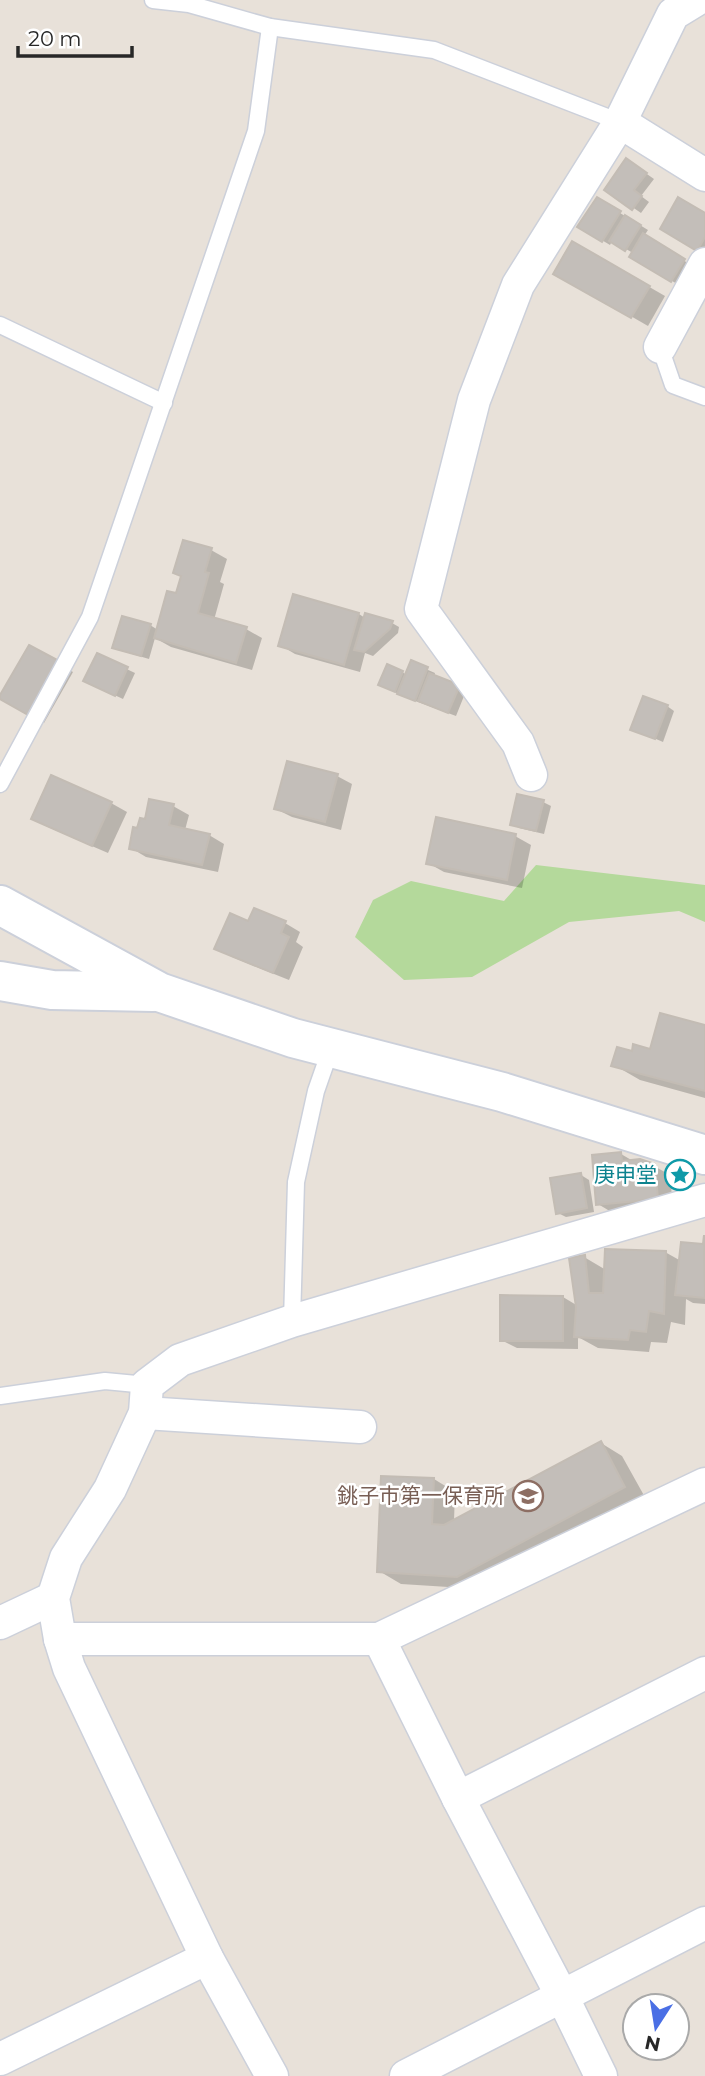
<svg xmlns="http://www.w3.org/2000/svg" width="705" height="2076" font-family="Montserrat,'Noto Sans JP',sans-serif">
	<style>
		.green { fill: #b4d99b }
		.shadow { fill: #0003 }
		.building { fill: #c3beb9; stroke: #c3bcb4; stroke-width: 2 }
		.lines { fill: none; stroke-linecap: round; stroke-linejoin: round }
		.service-casing { stroke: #ccd0da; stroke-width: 19 }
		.minor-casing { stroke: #ccd0da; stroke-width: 35 }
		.tertiary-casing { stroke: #ccd0da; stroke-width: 42 }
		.service { stroke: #fff; stroke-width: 16 }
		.minor { stroke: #fff; stroke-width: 32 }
		.tertiary { stroke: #fff; stroke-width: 38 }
		.labels { text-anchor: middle; stroke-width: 5; stroke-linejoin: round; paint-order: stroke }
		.culture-label { font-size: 21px; fill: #0d838f; stroke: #fff; text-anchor: end }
		.education-label { font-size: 21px; fill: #785e54; stroke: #fff; text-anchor: end }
	</style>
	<rect width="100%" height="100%" fill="#e8e1d9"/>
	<!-- green -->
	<polygon class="green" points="536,865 705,885 705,922 679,911 569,922 472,977 404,980 355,937 373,900 411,881 504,901"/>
	<!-- shadow -->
	<g class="shadow">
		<polygon points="634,165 654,179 641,196 649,202 641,213 606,189"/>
		<polygon points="597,199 648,230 644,236 691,265 679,285 631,257 633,253 612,241 610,245 580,227"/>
		<polygon points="705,215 705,253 662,229"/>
		<polygon points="573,243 665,296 648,326 556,273"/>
		<polygon points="211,550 227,559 220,582 224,584 214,620 246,629 262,638 252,670 171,647 155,638 149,659 122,651 114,647 150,625 158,630 177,595"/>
		<polygon points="359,614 365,618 392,623 399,627 398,633 373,656 365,653 360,672 295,654 280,645"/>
		<polygon points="29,647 73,672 44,723 1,697"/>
		<polygon points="97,655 135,673 123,699 93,685"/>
		<polygon points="412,663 435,673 434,677 466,691 456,716 407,698 380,685 402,672 407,675"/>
		<polygon points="667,706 674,711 663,742 633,729"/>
		<polygon points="337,776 352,784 341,830 292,817 276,809"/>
		<polygon points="543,802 551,806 544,834 519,828 512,824"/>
		<polygon points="111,803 127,812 108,853 48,827 33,819"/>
		<polygon points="173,806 189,815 185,830 209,835 224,844 218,872 146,857 131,848 146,821"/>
		<polygon points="515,836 531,845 522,888 444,872 428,863"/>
		<polygon points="249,923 285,923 300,932 296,942 303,947 289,980 232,957 217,948"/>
		<polygon points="705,1027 705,1098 640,1080 614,1065 633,1053 651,1051"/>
		<polygon points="621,1154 633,1161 654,1166 670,1175 673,1207 613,1213 598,1204"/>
		<polygon points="678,1172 691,1178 690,1183 677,1178"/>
		<polygon points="581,1175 589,1180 594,1212 566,1217 558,1213"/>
		<polygon points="705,1241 705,1304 693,1303 686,1299 685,1325 671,1322 667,1343 651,1342 649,1352 598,1348 578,1337 578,1349 517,1348 501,1340 563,1297 578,1306 584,1257 606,1270 665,1252 681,1261 683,1244 704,1246"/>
		<polygon points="601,1443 622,1456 646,1499 480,1589 401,1584 379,1571 434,1479 455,1492 454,1521"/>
	</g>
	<!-- building -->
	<g class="building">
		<polygon points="626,158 647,173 634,190 642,196 632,210 604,190"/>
		<polygon points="597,197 621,211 602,242 577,227"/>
		<polygon points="678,197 705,213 705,237 697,251 660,229"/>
		<polygon points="625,215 641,225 625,251 609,241"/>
		<polygon points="643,233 685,259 671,282 629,257"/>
		<polygon points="572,241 650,286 631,318 553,274"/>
		<polygon points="183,540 212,548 205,572 209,573 198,613 247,627 236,663 154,638 167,591 176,593 181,576 173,573"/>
		<polygon points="293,594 359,613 344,665 278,646"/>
		<polygon points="365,613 393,621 390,629 364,652 354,650"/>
		<polygon points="122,616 151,624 141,656 112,648"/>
		<polygon points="29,645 59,661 28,715 0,699 0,695"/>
		<polygon points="97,653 128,667 115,696 83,681"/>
		<polygon points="411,660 428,667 415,701 397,694"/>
		<polygon points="387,664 403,671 395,692 378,685"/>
		<polygon points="429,673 460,685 448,713 418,701"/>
		<polygon points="643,696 668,705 655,739 630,730"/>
		<polygon points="287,761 338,774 325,822 274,809"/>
		<polygon points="51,775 112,802 92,846 31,819"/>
		<polygon points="517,794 544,800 536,831 510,825"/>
		<polygon points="149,799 174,804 169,825 210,834 202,865 129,849 133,827 137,828 140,818 145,819"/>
		<polygon points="436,817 516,834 507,880 426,864"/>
		<polygon points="254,908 286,921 281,933 289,937 273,973 214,949 230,913 248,921"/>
		<polygon points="660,1013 705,1025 705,1091 611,1066 617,1047 632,1051 633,1044 650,1049"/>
		<polygon points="621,1152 622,1161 640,1159 655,1164 658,1199 596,1205 592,1155"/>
		<polygon points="581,1173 587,1208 556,1214 550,1178"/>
		<polygon points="704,1235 705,1298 675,1295 681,1242 703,1244"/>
		<polygon points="605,1249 666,1251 664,1314 649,1311 646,1332 630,1330 628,1340 574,1337 576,1307 569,1258 585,1255 589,1293 603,1293"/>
		<polygon points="500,1295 563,1296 563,1341 500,1341"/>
		<polygon points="601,1441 625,1487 457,1577 377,1572 381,1476 434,1478 432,1524 444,1525"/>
	</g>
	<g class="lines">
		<!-- service casing -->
		<g class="service-casing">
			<g id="service">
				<polyline points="153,0 189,4 270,27 434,50 620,122"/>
				<polyline points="0,325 164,403"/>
				<polyline points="660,347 673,385 705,397"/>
				<polyline points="0,784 90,617 256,131 270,27"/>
				<polyline points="292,1321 296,1182 316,1091 331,1048"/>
				<polyline points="0,1396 105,1381 147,1385"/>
			</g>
		</g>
		<!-- minor casing -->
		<g class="minor-casing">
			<g id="minor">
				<polyline points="620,122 705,175"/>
				<polyline points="660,347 705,264"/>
				<polyline points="531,775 518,743 421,609 474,400 518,285 620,122 673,14 696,0"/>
				<polyline points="145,1413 360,1427"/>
				<polyline points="0,1623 53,1598"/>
				<polyline points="60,1639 379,1639 705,1484"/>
				<polyline points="379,1639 458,1798 562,1996 601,2076"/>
				<polyline points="458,1798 705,1673"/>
				<polyline points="0,2059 207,1958"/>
				<polyline points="272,2076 207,1958 69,1668 60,1639 53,1598 66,1558 110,1489 145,1413 147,1385 180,1360 292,1321 705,1200"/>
				<polyline points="406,2076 705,1923"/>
			</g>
		</g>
		<!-- tertiary casing -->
		<g class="tertiary-casing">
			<g id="tertiary">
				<polyline points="0,905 159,992 293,1038 502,1092 705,1155"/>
				<polyline points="0,981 52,990 153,992"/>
			</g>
		</g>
		<!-- service -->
		<use href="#service" class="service"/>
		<!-- minor -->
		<use href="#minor" class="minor"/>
		<!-- tertiary -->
		<use href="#tertiary" class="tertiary"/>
	</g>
	<!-- icons -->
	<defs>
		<g id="sight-ring" transform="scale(1.575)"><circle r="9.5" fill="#fff" stroke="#0f9aa8" stroke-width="1.5"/><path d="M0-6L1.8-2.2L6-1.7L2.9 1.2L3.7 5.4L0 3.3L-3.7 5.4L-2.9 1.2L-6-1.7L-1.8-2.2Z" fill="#0f9aa8"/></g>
		<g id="school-ring" transform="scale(1.575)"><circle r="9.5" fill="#fff" stroke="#8d6e63" stroke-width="1.5"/><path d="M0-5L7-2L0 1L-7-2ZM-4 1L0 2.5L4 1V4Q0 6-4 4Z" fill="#8d6e63"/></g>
	</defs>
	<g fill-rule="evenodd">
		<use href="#sight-ring" x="680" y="1175"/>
		<use href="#school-ring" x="528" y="1496"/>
	</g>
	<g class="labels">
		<!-- culture labels -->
		<g class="culture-label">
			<text x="657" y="1182">庚申堂</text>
		</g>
		<!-- education labels -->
		<g class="education-label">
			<text x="505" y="1503">銚子市第一保育所</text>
		</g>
	</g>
	<!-- north arrow -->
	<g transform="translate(656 2027) rotate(192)"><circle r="33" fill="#ffffff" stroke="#a9a9a9" stroke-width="2"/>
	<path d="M0-5L12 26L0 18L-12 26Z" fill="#4a6fe5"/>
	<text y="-10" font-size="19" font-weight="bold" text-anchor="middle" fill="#272727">N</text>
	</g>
	<!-- scale -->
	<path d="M18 46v10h114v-10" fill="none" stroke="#272727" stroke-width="3.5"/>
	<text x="28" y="46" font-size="21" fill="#272727" stroke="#ffffff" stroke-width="5" paint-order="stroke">20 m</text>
</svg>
